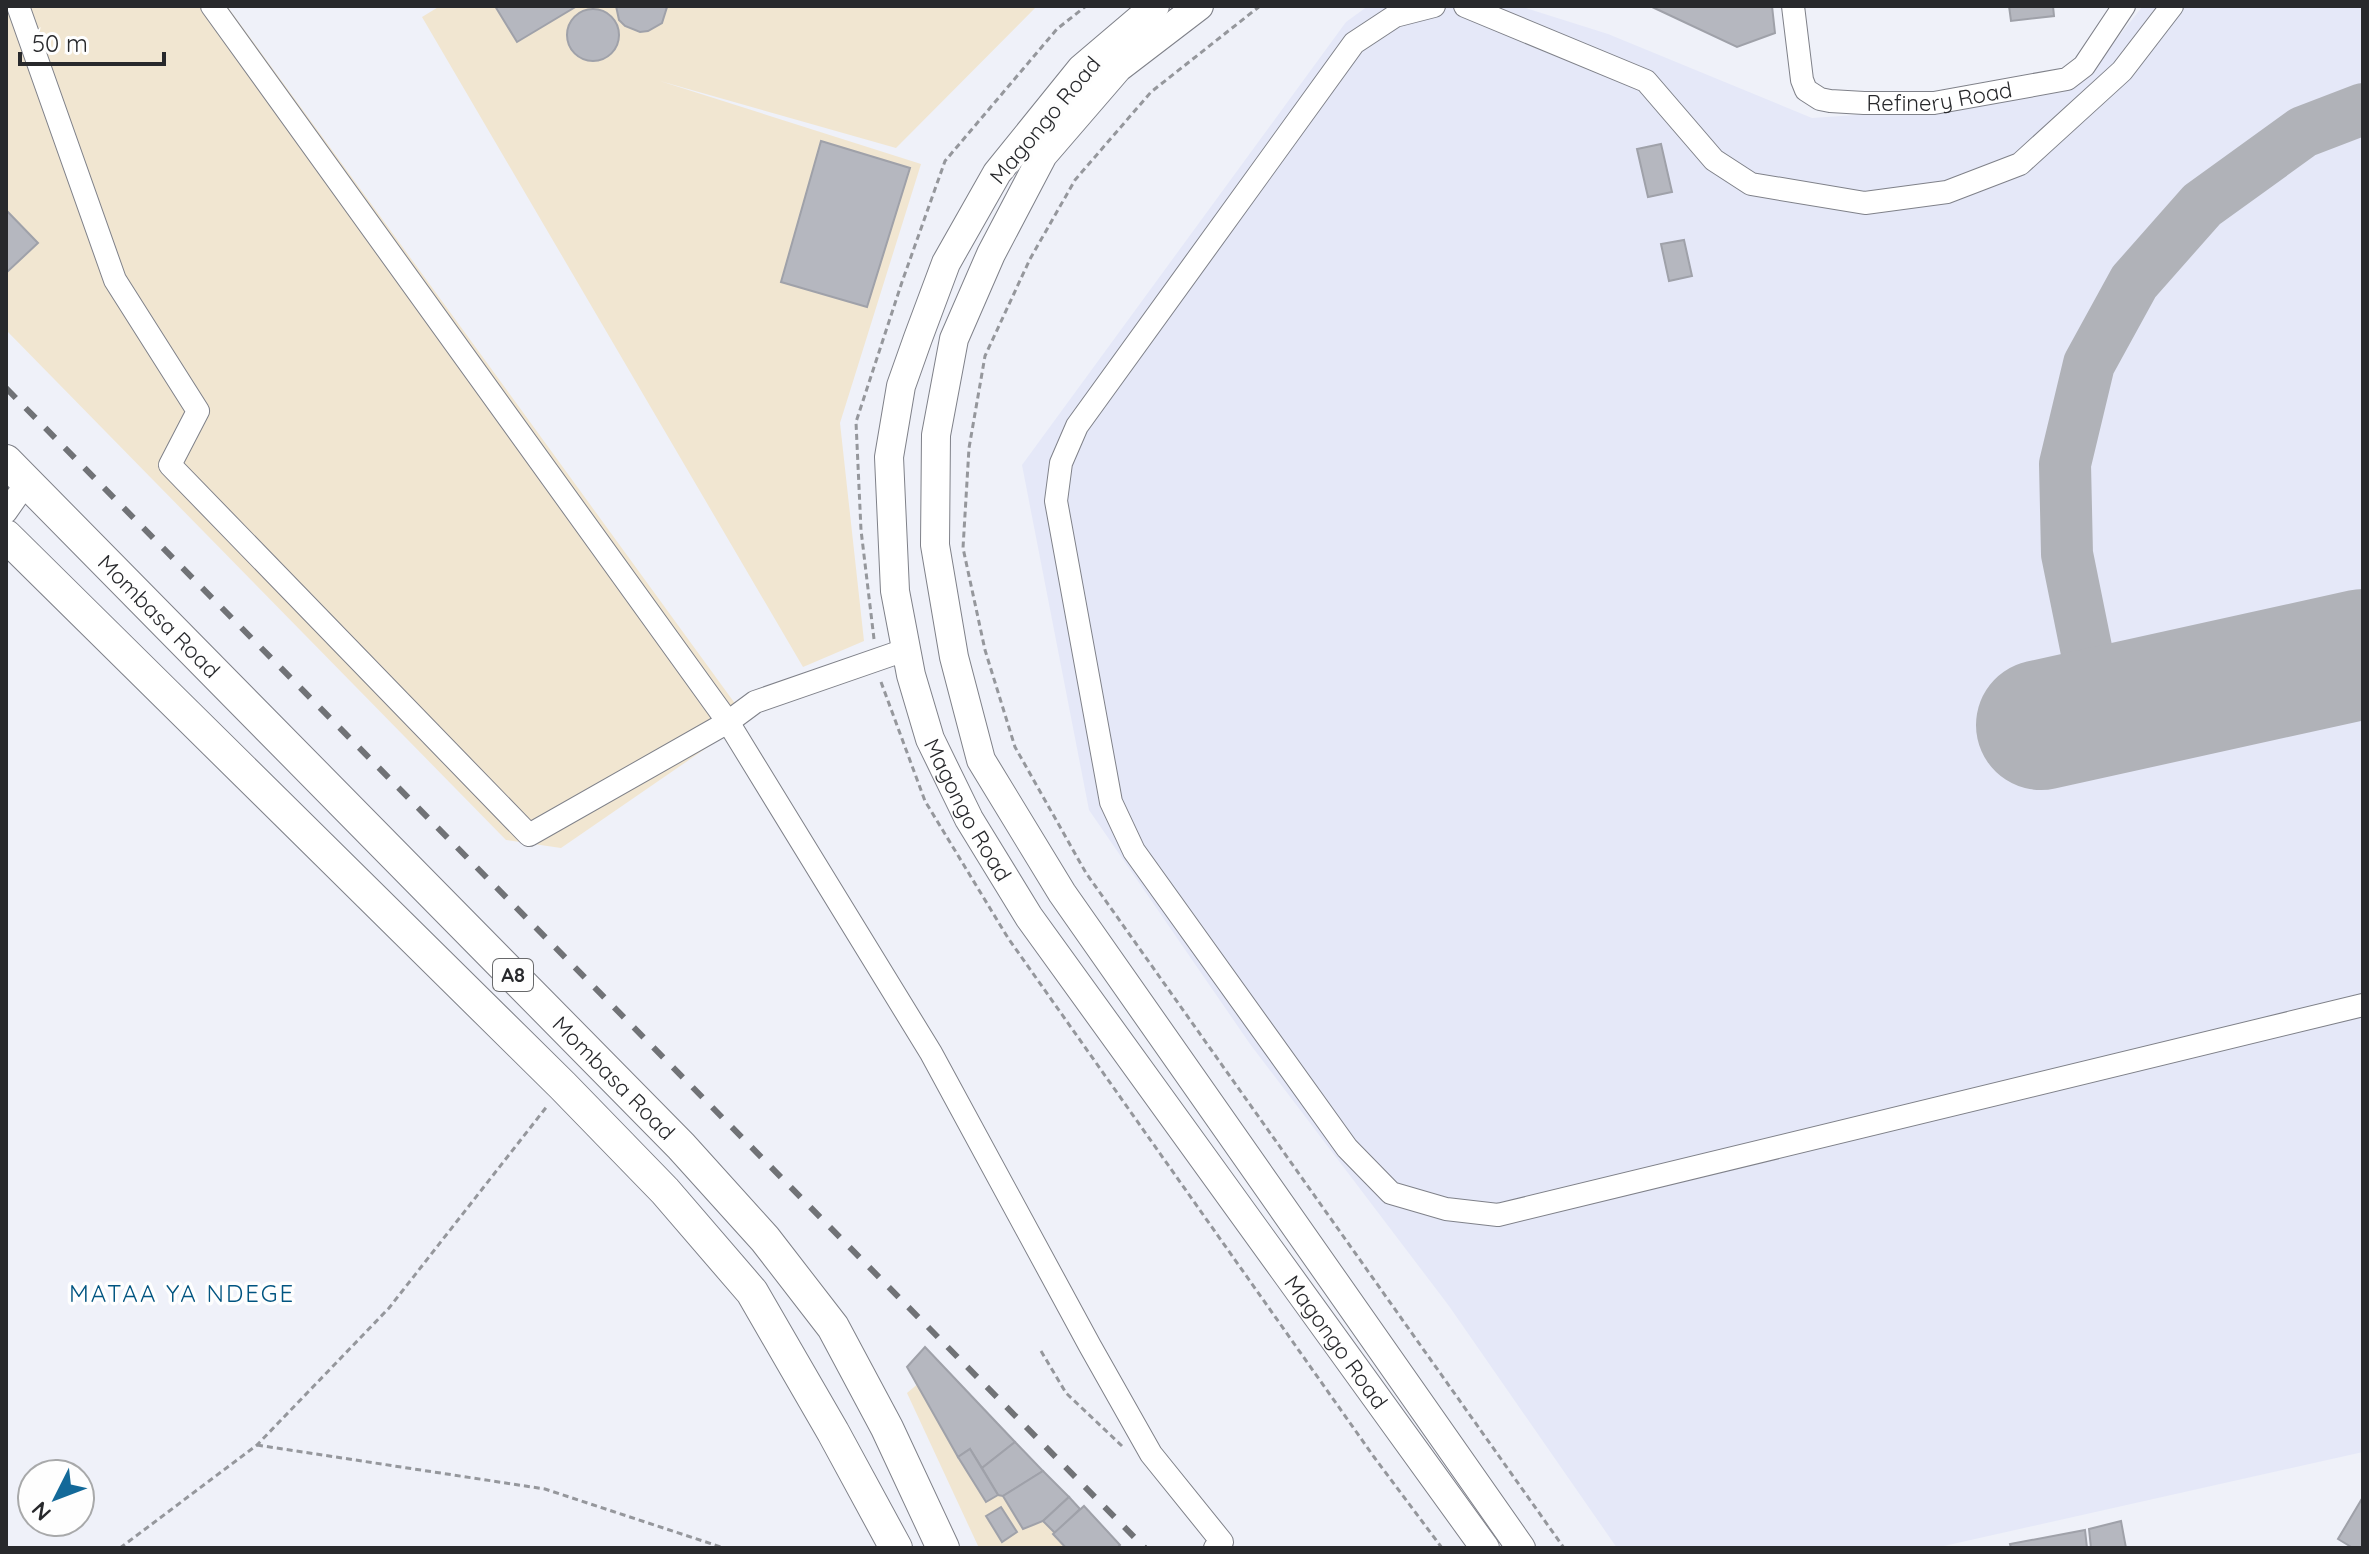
<svg xmlns="http://www.w3.org/2000/svg" width="2369" height="1554" font-family="Quicksand,sans-serif">
	<style>
		.built { fill: #e5e8f8 }
		.industrial { fill: #f1e6d1 }
		.lines { fill: none; stroke-linecap: round; stroke-linejoin: round }
		.taxiway { stroke: #b0b2b8; stroke-width: 52 }
		.runway { stroke: #b0b2b8; stroke-width: 130 }
		.building { fill: #b5b7bf; stroke: #9fa1a9; stroke-width: 2 }
		.minor-casing { stroke: #7f8189; stroke-width: 24 }
		.major-casing { stroke: #7f8189; stroke-width: 30 }
		.highway-casing { stroke: #7f8189; stroke-width: 34 }
		.path { stroke: #95979c; stroke-width: 3; stroke-dasharray: 6 4; stroke-linecap: butt }
		.minor { stroke: #fff; stroke-width: 22 }
		.major { stroke: #fff; stroke-width: 28 }
		.highway { stroke: #fff; stroke-width: 32 }
		.rail { stroke: #707276; stroke-width: 6; stroke-dasharray: 14 14; stroke-linecap: butt }
		.labels { text-anchor: middle; stroke-width: 7; stroke-linejoin: round; paint-order: stroke }
		.shield { fill: #fefefe; stroke: #68696b; stroke-width: 2 }
		.shield-label { font-size: 20px; font-weight: bold; fill: #28292c }
		.street-label { font-size: 22px; fill: #28292c; stroke: #fefefe }
		.neighbourhood-label { font-size: 24px; letter-spacing: 2px; fill: #005480; stroke: #fefefe }
	</style>
	<rect width="100%" height="100%" fill="#eff1f9"/>
	<!-- built -->
	<polygon class="built" points="1368,6 1519,6 1608,34 1812,118 1914,111 2064,92 2098,62 2143,6 2363,6 2363,1452 1935,1548 1617,1548 1449,1306 1250,1044 1089,810 1022,465 1346,22"/>
	<!-- industrial -->
	<g class="industrial">
		<polygon points="6,6 227,6 747,720 561,848 506,840 6,330"/>
		<polygon points="440,6 1037,6 896,148 660,81 921,164 840,423 864,641 803,667 422,17"/>
		<polygon points="932,1372 1109,1548 979,1548 907,1393"/>
	</g>
	<g class="lines">
		<!-- taxiway -->
		<polyline class="taxiway" points="2099,712 2067,554 2065,464 2089,364 2134,282 2202,205 2303,132 2363,109"/>
		<!-- runway -->
		<polyline class="runway" points="2041,725 2363,654"/>
	</g>
	<!-- building -->
	<g class="building">
		<polygon points="495,6 577,6 517,42"/>
		<polygon points="616,6 667,6 667,7 662,23 648,31 640,32 625,26 619,20"/>
		<polygon points="1650,6 1772,6 1775,33 1737,47"/>
		<polygon points="2009,6 2053,6 2054,16 2011,21"/>
		<circle cx="593" cy="35" r="26"/>
		<polygon points="821,141 910,168 867,307 781,282"/>
		<polygon points="1661,144 1672,192 1648,197 1637,149"/>
		<polygon points="6,210 38,243 6,273"/>
		<polygon points="1684,240 1692,276 1669,281 1661,244"/>
		<polygon points="925,1347 1015,1442 982,1468 970,1449 958,1457 907,1367"/>
		<polygon points="1015,1442 1043,1471 1003,1496 998,1495 982,1468"/>
		<polygon points="970,1449 998,1495 986,1502 958,1457"/>
		<polygon points="1043,1471 1069,1497 1043,1521 1023,1529 1003,1496"/>
		<polygon points="1069,1497 1080,1509 1055,1533 1043,1521"/>
		<polygon points="2363,1497 2363,1548 2353,1548 2338,1539"/>
		<polygon points="1084,1506 1120,1545 1117,1548 1066,1548 1053,1534"/>
		<polygon points="1001,1507 1017,1532 1002,1542 986,1516"/>
		<polygon points="2121,1521 2126,1548 2091,1548 2089,1529"/>
		<polygon points="2085,1530 2087,1548 2011,1548 2010,1544"/>
	</g>
	<g class="lines">
		<!-- minor casing -->
		<g class="minor-casing">
			<g id="minor">
				<polyline points="18,6 115,280 198,411 170,465 529,835 728,722 755,702 905,650"/>
				<polyline points="212,6 728,722 931,1053 1090,1346 1151,1454 1222,1542 1215,1548"/>
				<polyline points="1434,6 1395,16 1354,43 1077,426 1061,463 1056,501 1111,802 1134,851 1347,1148 1391,1193 1446,1209 1498,1215 2363,1005"/>
				<polyline points="1465,6 1646,81 1714,160 1751,184 1865,203 1947,192 2020,164 2122,71 2172,6"/>
				<path id="s1" d="M1793,6L1802,80L1806,90L1820,99L1830,101L1864,103H1934L2067,79L2084,66L2124,6"/>
				<polyline points="6,512 27,482"/>
			</g>
		</g>
		<!-- major casing -->
		<g class="major-casing">
			<g id="major">
				<path id="s2" d="M1155,6L1081,69L997,173L946,263L918,338L901,386L889,457L895,591L911,675L930,739L969,819L1029,917L1485,1548"/>
				<polyline points="1199,6 1118,68 1043,155 991,254 954,339 936,435 935,545 954,657 981,760 1062,893 1521,1548"/>
			</g>
		</g>
		<!-- highway casing -->
		<g class="highway-casing">
			<g id="highway">
				<path id="s3" d="M6,461L681,1146L765,1239L833,1327L887,1428L943,1548"/>
				<polyline points="6,536 563,1086 665,1191 752,1292 833,1432 896,1548"/>
			</g>
		</g>
		<!-- path -->
		<g class="path">
			<polyline points="1260,6 1151,92 1075,180 1030,259 985,356 969,448 963,548 985,650 1015,747 1086,873 1564,1548"/>
			<polyline points="874,639 861,530 856,422 902,282 945,161 1057,29 1086,6"/>
			<polyline points="881,682 925,801 1008,938 1374,1457 1442,1548"/>
			<polyline points="1041,1351 1066,1393 1122,1446"/>
			<polyline points="257,1445 545,1489 724,1548"/>
			<polyline points="120,1548 257,1445 389,1308 548,1105"/>
		</g>
		<!-- minor -->
		<use href="#minor" class="minor"/>
		<!-- major -->
		<use href="#major" class="major"/>
		<!-- highway -->
		<use href="#highway" class="highway"/>
		<!-- rail -->
		<polyline class="rail" points="6,388 1145,1548"/>
	</g>
	<g class="labels">
		<!-- shield labels -->
		<rect class="shield" x="493" y="959" width="40" height="32" rx="6"/>
		<g class="shield-label">
			<text x="513" y="982">A8</text>
		</g>
		<!-- street labels -->
		<g class="street-label">
			<text dy="8" stroke="none"><textPath href="#s1" startOffset="222">Refinery Road</textPath></text>
			<text transform="translate(1045 120) rotate(-50)" y="8">Magongo Road</text>
			<text dy="8" stroke="none"><textPath href="#s3" startOffset="218">Mombasa Road</textPath></text>
			<text dy="8" stroke="none"><textPath href="#s2" startOffset="904">Magongo Road</textPath></text>
			<text dy="8" stroke="none"><textPath href="#s3" startOffset="866">Mombasa Road</textPath></text>
			<text dy="8" stroke="none"><textPath href="#s2" startOffset="1552">Magongo Road</textPath></text>
		</g>
		<!-- neighbourhood labels -->
		<g class="neighbourhood-label">
			<text x="182" y="1302">MATAA YA NDEGE</text>
		</g>
	</g>
	<!-- border -->
	<rect width="2369" height="1554" fill="none" stroke="#28292c" stroke-width="16"/>
	<!-- north arrow -->
	<g transform="translate(56 1498) rotate(228)"><circle r="38" fill="#fefefe" stroke="#a8a9aa" stroke-width="2"/>
	<path d="M0-6L14 30L0 20L-14 30Z" fill="#136999"/>
	<text y="-12" font-size="22" font-weight="bold" text-anchor="middle" fill="#28292c">N</text>
	</g>
	<!-- scale -->
	<path d="M20 52v12h144v-12" fill="none" stroke="#28292c" stroke-width="4"/>
	<text x="32" y="52" font-size="24" fill="#28292c" stroke="#fefefe" stroke-width="6" paint-order="stroke">50 m</text>
</svg>
